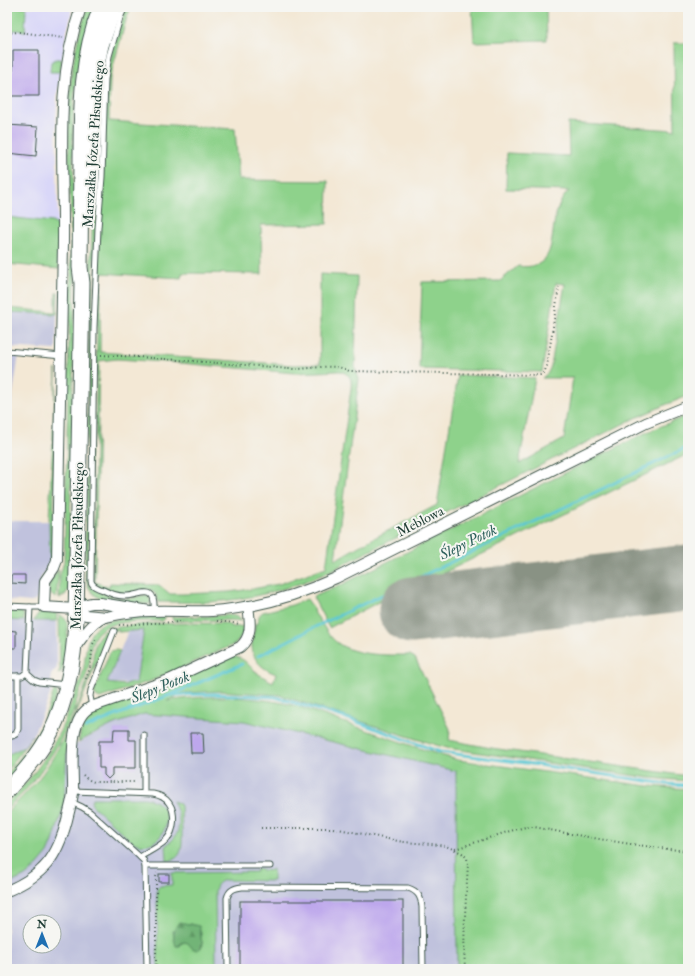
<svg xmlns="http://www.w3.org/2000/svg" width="695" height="976" font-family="'IM FELL Double Pica',serif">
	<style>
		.built { fill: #d9d7f8 }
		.industrial { fill: #c0c2dd; fill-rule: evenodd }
		.green { fill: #8ed28b; stroke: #568860; fill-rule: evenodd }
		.forest { fill: url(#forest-firs); stroke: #487856 }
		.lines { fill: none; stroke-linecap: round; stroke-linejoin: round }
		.stream { stroke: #5cc8d4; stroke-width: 3 }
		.runway { stroke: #899284; stroke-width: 67 }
		.building { fill: #bda7ec }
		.lane-casing { stroke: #3f574c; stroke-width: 7 }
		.street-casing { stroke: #3f574c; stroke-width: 12 }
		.primary-casing { stroke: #3f574c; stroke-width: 17 }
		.path { stroke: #3f574c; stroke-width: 2; stroke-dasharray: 1 3; stroke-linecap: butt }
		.lane { stroke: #fff; stroke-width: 5 }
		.street { stroke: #fff; stroke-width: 10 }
		.primary { stroke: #fff; stroke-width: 15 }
		.labels { text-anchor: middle; stroke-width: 4; stroke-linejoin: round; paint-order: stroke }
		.street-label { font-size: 14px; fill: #1f3d34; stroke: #f6f6f2 }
		.water-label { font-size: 15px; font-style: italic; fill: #2e605c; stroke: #f6f6f2 }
	</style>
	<defs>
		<pattern id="forest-firs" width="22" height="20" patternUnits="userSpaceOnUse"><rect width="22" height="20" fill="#72b477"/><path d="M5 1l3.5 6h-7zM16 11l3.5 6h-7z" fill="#5d9462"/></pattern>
	</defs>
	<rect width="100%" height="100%" fill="#f6f6f2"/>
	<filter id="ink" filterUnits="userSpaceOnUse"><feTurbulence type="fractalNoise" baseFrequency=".025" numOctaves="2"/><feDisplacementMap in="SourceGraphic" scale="8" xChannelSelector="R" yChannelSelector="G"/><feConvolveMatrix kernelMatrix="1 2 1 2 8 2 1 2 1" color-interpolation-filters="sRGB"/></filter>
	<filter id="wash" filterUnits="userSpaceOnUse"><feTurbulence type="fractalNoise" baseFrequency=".012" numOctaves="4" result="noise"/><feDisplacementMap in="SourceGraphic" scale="16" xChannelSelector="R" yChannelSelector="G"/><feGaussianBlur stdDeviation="0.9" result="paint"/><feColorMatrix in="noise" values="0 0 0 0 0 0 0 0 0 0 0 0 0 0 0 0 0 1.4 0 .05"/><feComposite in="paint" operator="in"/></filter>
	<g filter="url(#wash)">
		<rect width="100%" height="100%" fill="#f3e8d5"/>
		<!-- built -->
		<polygon class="built" points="26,7 71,7 71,17 66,34 57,96 56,119 58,228 52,222 7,217 7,32 15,30 25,31"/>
		<!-- industrial -->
		<g class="industrial">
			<polygon points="7,312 57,314 56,350 7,347"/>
			<polygon points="7,355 19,355 7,431"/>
			<polygon points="7,521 49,521 50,561 39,582 38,597 35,601 31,602 7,600"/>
			<polygon points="7,620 57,621 57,668 51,675 52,689 46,705 33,735 24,747 7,755"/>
			<polygon points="144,629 136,684 107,683 128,631"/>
			<path d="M144,714L244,721L456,771L457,969H7V819L67,749L112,725ZM30,922H54V946H30Z"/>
		</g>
		<!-- green -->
		<g class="green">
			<polygon points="7,7 26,7 25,31 15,30 7,32"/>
			<path d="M88,7H94C87,32 79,56 76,81C71,117 73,153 74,188C75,216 75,244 75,271L69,589L65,595L59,598L60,575L64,562C66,501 67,439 68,378C69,330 71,283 71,235C70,159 60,80 88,7Z"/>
			<path d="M126,7H131L126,20L110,77L109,121L235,129L239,180L328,181L327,224L261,225L262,274L182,273L181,278L101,273L100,352L294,365L320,364V274L357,276L355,368L357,373L359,379L335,560L359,546L437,505L458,375L535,378L519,464L564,439L573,378H542L548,373L551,366L565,284L556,283L542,372L419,369L422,282L500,281L518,266C524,267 530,267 536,265C555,258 551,231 556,215C558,207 562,197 569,191L506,189L507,153L569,156L568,123L675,130L674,43H688V396L665,405L631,420L322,575C286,590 248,600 209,602C192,603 176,602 159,602V603C157,599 156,592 151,590C143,587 136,592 129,593C121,595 104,590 98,586C95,584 94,581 93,578L98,273L108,74L112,51ZM117,359L180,363L294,373L340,371C351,375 352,378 351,389L326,567L279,584L252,589L229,592L183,594H170L159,585L110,583L109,587L95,582L99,361Z"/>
			<polygon points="472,7 546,7 547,40 474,42"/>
			<path d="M113,31L107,53L102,76L99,181L93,274L88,581C89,584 90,587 93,588C100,594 120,600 129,599C135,598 141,594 147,596C151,598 150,601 150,604C144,604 138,603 131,603C118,602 100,603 91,591C87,586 86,579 85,573L90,274L94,192L99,75Z"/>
			<polygon points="56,59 59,59 62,60 60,72 50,72 51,62"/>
			<polygon points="7,217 52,222 56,224 58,228 59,269 7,264"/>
			<polygon points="56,293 58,293 57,314 7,312 7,308 54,312 56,310"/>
			<polygon points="56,369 53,557 51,562 50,561 49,521"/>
			<polygon points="688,415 688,454 423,583 413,584 329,628 313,597 341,585 645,433"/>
			<path d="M59,569L56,598C41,591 53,578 59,569Z"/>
			<path d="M307,599L314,609L315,614L316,615C322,622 325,631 332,638C349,657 387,655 410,655L415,658L450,729L449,740L491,748L688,776V781L650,778L447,748L419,740L279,695L220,691L183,693L167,701C208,694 259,696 300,707C313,711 326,716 340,721C379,734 418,749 458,760L648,786L688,789V969H457L456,771L244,721L144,714L112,725L78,742L80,735L85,716L95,710L160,689L228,657C243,655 246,663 256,672C261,676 267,679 273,682L276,674C262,669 251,659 252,643C252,637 255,631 255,624H258C258,619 258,615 263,612L292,605Z"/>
			<polygon points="7,610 22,612 24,615 24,621 7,620"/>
			<polygon points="41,612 56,613 57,621 34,621 37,615"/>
			<path d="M59,614C61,616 64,617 66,620C70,629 64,658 63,668L61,673L58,674L60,669Z"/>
			<polygon points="230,615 238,617 242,621 230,620 174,621 172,619 172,617 208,616"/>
			<path d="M138,617H166L165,618L163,621C148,621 112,620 101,630C88,640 92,655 88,669C86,678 82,686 79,694C76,701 75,708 72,715C58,750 35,783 7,809V803C34,777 51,752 66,718C68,712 70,707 72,701C75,692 80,684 82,675C87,659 83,638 97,627C108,618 125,619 138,617Z"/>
			<path d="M225,623L233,627L244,626L242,635L235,644L151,681L100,698L96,696L94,692L110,652C114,649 116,650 120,651L107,683L125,685L128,683H136L144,630L118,632L119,630H113L108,633L75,717L69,735L67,748L64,805L53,841L48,853L36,867L25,876L7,885V812C21,798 36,784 47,767C64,741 76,713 86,684C88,679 91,673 92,667C94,654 92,639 105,631C111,627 120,627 128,626C160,622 193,624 225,623Z"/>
			<path d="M54,690L57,692V695C45,728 30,754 7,780V775C17,761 30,747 38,731C45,718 50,704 54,690Z"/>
			<polygon points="33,735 7,771 7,755 24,747"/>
			<path d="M93,798H145C185,805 162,859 131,841L92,805L91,801Z"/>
			<path d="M173,801L179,803L181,806C181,814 182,823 182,831C182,845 184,859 167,861L166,845C183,835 181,817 173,801Z"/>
			<path d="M257,869C263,870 268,872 273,869V881L225,880C219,882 217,884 215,890L216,962L215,969H158L157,889L160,886L172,885V873L256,872ZM186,924H191L201,931V939L203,945H191L188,942H184L177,946L174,939L173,931Z"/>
		</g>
		<!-- forest -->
		<path class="forest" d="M179,922L199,926C201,932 200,938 203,945L201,948L196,950L192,948L188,943L184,942L180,944L179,946H176C173,936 172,931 179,922Z"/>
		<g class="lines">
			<!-- stream -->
			<g class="stream">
				<polyline points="258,656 317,626 491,543 688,447"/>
				<polyline points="170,695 214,694 275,697 346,718 440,752 525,763 667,784 688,785"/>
				<polyline points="85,728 122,713 170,695 242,664"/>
			</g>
			<!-- runway -->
			<polyline class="runway" points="412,610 688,578"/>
		</g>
		<g id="blocks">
			<!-- building -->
			<g class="building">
				<polygon points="13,50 39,50 39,96 9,96 9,71 13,71"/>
				<polygon points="7,125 38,127 36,156 7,153"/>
				<polygon points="11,575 25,575 25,584 11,583"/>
				<polygon points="7,630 16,631 16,648 7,648"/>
				<polygon points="114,729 129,729 129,740 136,740 136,768 112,768 112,775 108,779 104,775 104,768 99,768 99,741 113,741"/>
				<polygon points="190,733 203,733 204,753 191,753"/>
				<rect x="159" y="874" width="10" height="8"/>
				<rect x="240" y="901" width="163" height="68"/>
			</g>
		</g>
	</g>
	<g filter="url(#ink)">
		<use href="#blocks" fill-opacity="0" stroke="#3f574c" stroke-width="1"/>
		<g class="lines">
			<!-- lane casing -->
			<g class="lane-casing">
				<g id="lane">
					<path d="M125,7L120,18L109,56L105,79L102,177L98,228L94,328L91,581C92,586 97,588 103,590C109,593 117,596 124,596C140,597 156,581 154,611"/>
					<polyline points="7,351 62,356"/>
					<polyline points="7,606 30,607"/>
					<polyline points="26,673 34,680 39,682 66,685"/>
					<polyline points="7,676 22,676 27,672 30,607 44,607"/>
					<polyline points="92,707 90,696 91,690 114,631"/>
					<polyline points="144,735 144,793"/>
					<polyline points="7,736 12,736 16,734 18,729 18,676"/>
					<path d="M73,791L153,794C159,795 165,797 169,803C176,813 175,831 166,840C159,847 148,852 140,857"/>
					<polyline points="71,802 82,807 90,812 140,857 144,861 145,866 270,866"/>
					<polyline points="145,866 147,969"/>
					<path d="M228,969L227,898C229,890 234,888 242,887L408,888C418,891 421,897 422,907L423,969"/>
				</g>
			</g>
			<!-- street casing -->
			<g class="street-casing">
				<g id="street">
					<path d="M81,7C54,84 64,161 63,240C62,347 59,454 57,560L54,568L45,581L44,607L76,609L87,604L92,603H100L150,611"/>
					<polyline points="76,609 86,615 106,617"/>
					<path d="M75,647C84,636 92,621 106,617C119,614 138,611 151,611C172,610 192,612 212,611C257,608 296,596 336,578L646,423L688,406"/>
					<path d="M7,891C44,875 57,858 67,820C69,811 72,802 73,793C74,770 66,719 91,707L169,680L240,647C253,636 250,621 248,606"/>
				</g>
			</g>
			<!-- primary casing -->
			<g class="primary-casing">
				<g id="primary">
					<polyline points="91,190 96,68 101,45 114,7"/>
					<path d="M7,791C23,773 40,754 51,732C68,697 74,659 76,620L82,283L80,267C80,231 81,196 81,160C81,108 81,56 101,7"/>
				</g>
			</g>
			<!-- path -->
			<g class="path">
				<polyline points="7,33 19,32 63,38"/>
				<path d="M101,355L138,357L271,367C278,368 285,369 292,369C308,370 335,362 349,371L540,375L544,373L547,366L559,287"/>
				<polyline points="217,621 226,622 240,624"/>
				<polyline points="119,625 152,623 183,622"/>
				<polyline points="86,679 90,668 93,644 97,637"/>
				<polyline points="83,775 87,779 94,782 135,782"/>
				<path d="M261,828H333L403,842L431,844L446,846L462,853L467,858L468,864C466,899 463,934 465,969"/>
				<path d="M455,849L510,831L526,827H534C585,837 636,846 688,851"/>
				<polyline points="156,969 156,877 157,873"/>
			</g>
			<!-- lane -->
			<use href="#lane" class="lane"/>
			<!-- street -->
			<use href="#street" class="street"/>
			<!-- primary -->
			<use href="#primary" class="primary"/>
		</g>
	</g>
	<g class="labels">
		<!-- street labels -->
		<g class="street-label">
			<text transform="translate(93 144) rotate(-86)" y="5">Marszałka Józefa Piłsudskiego</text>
			<text transform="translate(420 521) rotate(-27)" y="5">Meblowa</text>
			<text transform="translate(77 546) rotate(-89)" y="5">Marszałka Józefa Piłsudskiego</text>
		</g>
		<!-- water labels -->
		<g class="water-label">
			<text transform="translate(468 542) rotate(-26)" y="5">Ślepy Potok</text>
			<text transform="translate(160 687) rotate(-22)" y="5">Ślepy Potok</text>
		</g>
	</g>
	<!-- margin -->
	<rect width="695" height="976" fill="none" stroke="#f6f6f2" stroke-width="24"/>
	<!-- north arrow -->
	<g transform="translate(42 934)"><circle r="19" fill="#f6f6f2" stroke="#a0aca6"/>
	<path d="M0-3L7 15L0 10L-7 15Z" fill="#1f6fb2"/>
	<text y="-6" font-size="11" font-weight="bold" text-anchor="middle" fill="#1f3d34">N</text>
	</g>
</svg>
